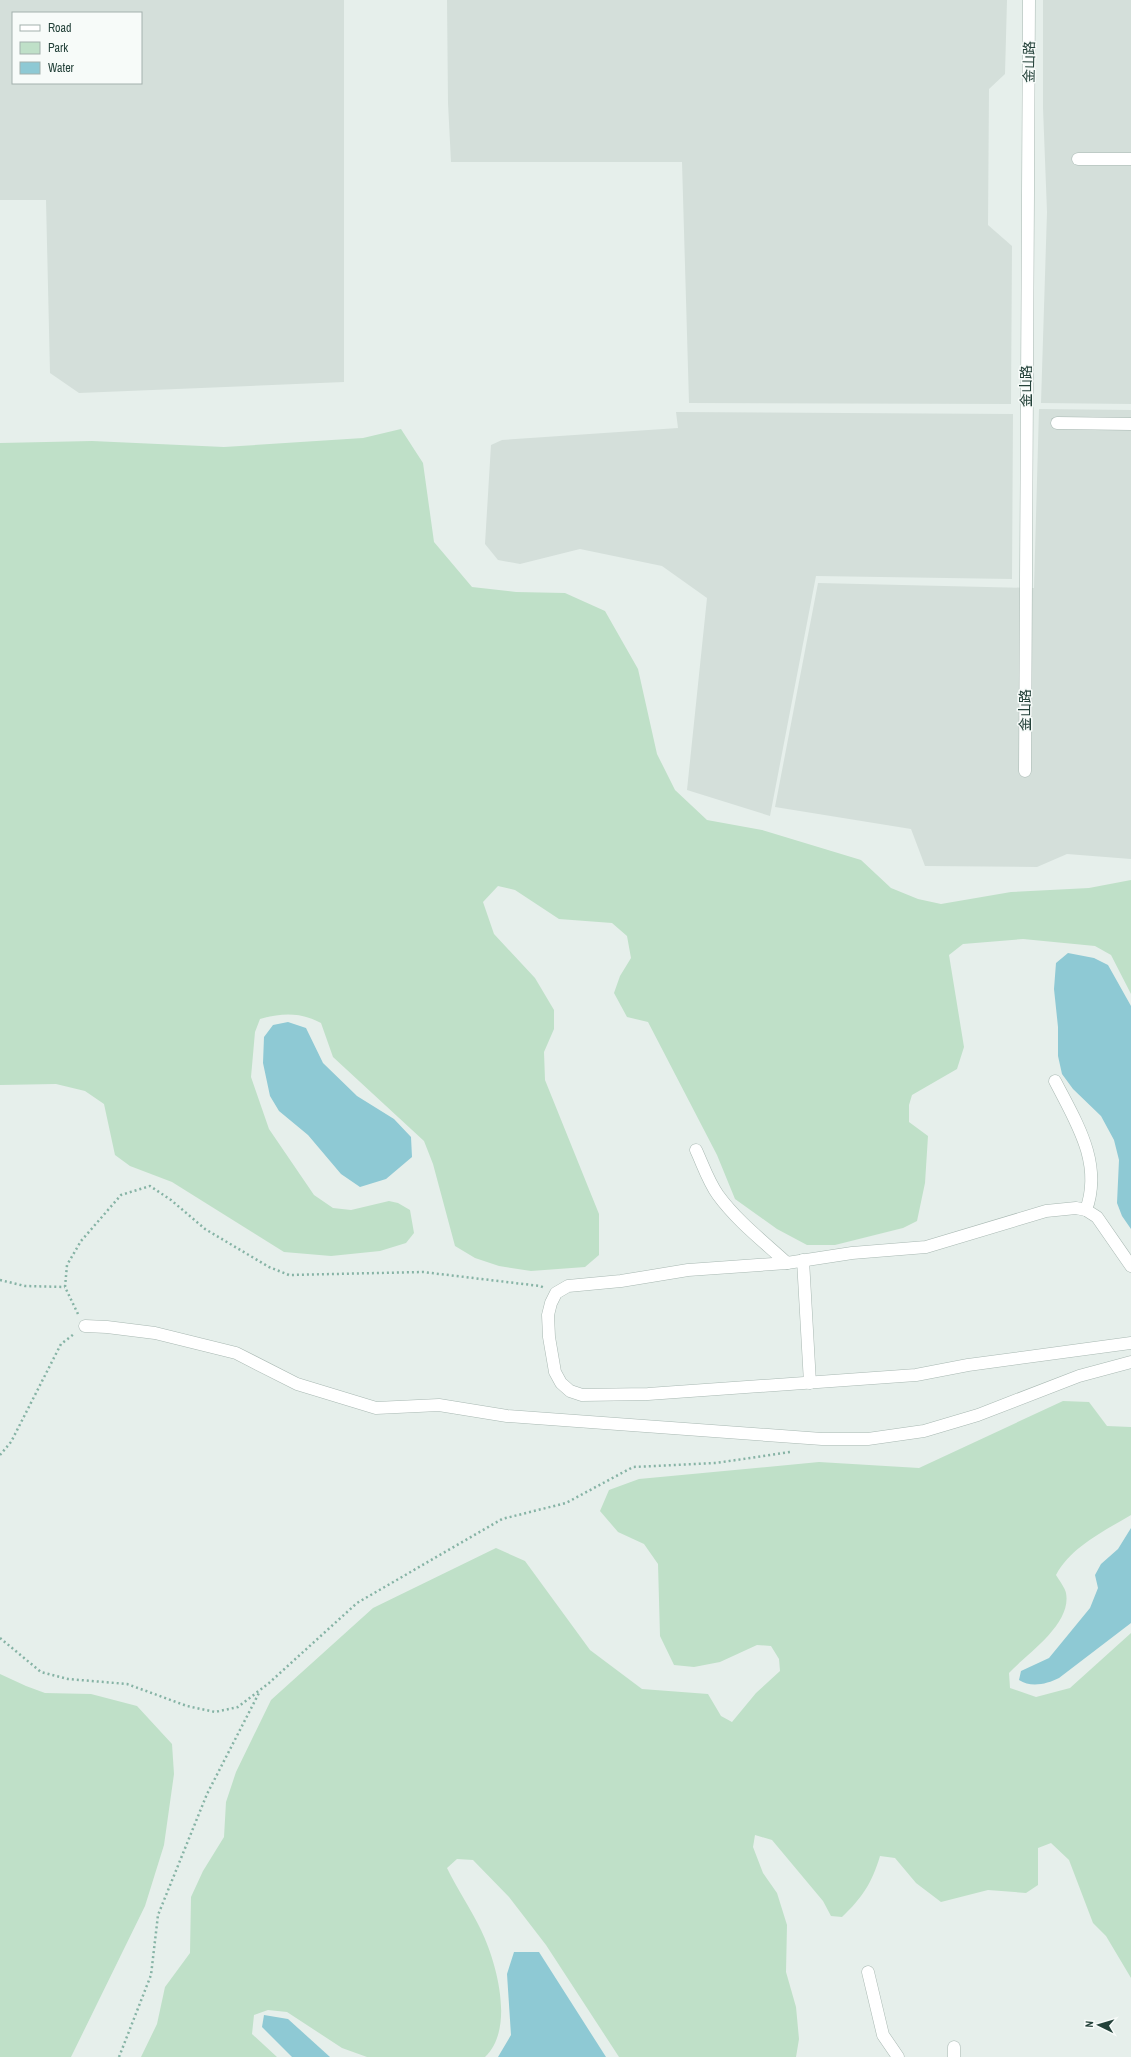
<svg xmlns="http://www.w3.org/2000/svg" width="1131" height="2057" font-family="'Archivo Narrow','Noto Sans SC',sans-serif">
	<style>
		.built { fill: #d4dfda; fill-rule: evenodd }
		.green { fill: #bfe0c8 }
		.water { fill: #8ec9d4 }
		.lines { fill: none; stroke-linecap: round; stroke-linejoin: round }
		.minor-casing { stroke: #a8b8b2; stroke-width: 13 }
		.path { stroke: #86b3a5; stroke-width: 2.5; stroke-dasharray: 2 3; stroke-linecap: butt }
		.minor { stroke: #fff; stroke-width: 12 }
		.labels { text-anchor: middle; stroke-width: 3; stroke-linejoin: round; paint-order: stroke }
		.street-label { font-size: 14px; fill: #24423a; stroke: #f7fbf9 }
	</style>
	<rect width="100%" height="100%" fill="#e6efeb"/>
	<!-- built -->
	<g class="built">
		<path d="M0,0H344V382L79,393L50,373L46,200H0ZM13,13H141V83H13Z"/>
		<polygon points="447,0 1007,0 1005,74 989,89 988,225 1012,246 1011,404 689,403 682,162 451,162 448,103"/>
		<polygon points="1043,0 1131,0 1131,404 1041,403 1047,212 1043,108"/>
		<polygon points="1039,409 1131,410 1131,859 1067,854 1037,867 925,866 911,829 775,807 818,583 1034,588"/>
		<polygon points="676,412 1013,414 1012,579 816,576 770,816 687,790 707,598 662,566 580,549 520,564 498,560 485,544 491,445 502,440 678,428"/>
	</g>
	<!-- green -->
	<g class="green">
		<path d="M401,429L423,463L434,542L472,587L516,592L565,593L605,611L638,669L657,754L675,790L707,820L762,830L861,860L891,888L918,899L941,904L1011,892L1089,888L1131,880V994L1111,955L1095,946L1023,939L963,944L949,955L964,1047L957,1069L912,1095L909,1105V1122L928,1136L925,1183L917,1221L903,1228L835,1245H807L777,1229L735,1199L717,1155L648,1022L627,1017L614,993L620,976L631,958L627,936L612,923L559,919L515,890L498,886L483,902L494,934L535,978L554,1010V1029L544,1052L545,1080L599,1214V1255L585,1267L531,1271L499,1266L475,1258L455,1246L433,1164L424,1141L333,1057L321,1023C301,1012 281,1013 260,1019L255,1032L251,1077L269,1129L314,1195L333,1208L351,1210L389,1201L398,1203L410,1210L414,1233L406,1243L380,1251L331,1256L284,1252L172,1182L130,1166L115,1155L104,1104L85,1091L56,1084L0,1085V443L92,441L224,447L363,438Z"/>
		<path d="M1063,1401L1089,1402L1107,1426L1131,1427V1515C1104,1531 1071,1547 1056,1575C1059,1580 1065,1588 1066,1593C1072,1624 1028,1653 1009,1673L1010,1688L1036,1697L1070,1688L1131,1633V1978L1106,1936L1093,1923L1069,1860L1051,1843L1038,1848V1885L1026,1893L988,1890L941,1902L916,1883L895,1858L880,1856C872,1883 862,1898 842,1917L831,1916L823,1901L772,1840L755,1835L753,1847L763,1873L777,1893L787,1925L786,1972L796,2007L799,2039L796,2057H619L546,1945L509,1897L473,1860L457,1859L447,1868C457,1889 471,1909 481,1930C497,1963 515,2029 485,2057H367L342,2048L287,2012L268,2010L254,2015L252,2034L277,2057H141L157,2024L165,1987L190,1953L191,1897L203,1871L224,1837L226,1802L236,1772L271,1700L373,1608L496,1548L525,1561L590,1650L642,1689L708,1694L721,1716L732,1722L756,1693L780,1671L779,1659L771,1646L757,1645L720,1662L694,1667L674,1665L660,1636L658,1564L644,1544L618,1532L600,1511L609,1490L639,1479L819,1462L919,1468Z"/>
		<polygon points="0,1674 26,1686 45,1693 91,1694 137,1706 172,1744 174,1774 164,1845 145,1906 71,2057 0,2057"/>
	</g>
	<!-- water -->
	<g class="water">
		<polygon points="1068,953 1094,958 1108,965 1131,1006 1131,1229 1122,1216 1117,1203 1119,1160 1114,1140 1101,1116 1073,1089 1062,1074 1058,1056 1058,1027 1054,989 1056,963"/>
		<polygon points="288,1022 306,1028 323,1063 357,1096 394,1119 411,1137 412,1157 386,1179 360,1187 341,1174 308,1135 279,1111 270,1096 263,1063 264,1037 273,1025"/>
		<path d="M1131,1528V1623L1059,1678C1047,1684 1031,1688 1019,1680L1021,1671L1049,1658L1090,1608L1098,1588L1095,1575L1101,1564L1118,1549Z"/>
		<polygon points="514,1952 539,1952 606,2057 498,2057 511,2035 507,1974"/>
		<polygon points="264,2015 288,2019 330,2057 292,2057 262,2027"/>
	</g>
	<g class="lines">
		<!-- minor casing -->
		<g class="minor-casing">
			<g id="minor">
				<polyline points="1078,159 1131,159"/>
				<polyline points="1057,423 1131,424"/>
				<polyline points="1025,771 1029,0"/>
				<path d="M1055,1081C1076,1122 1103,1163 1086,1210"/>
				<path d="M696,1150C703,1165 708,1181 718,1195C737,1221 763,1241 787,1263"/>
				<polyline points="803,1260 810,1383"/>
				<polyline points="1131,1266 1097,1217 1086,1210 1076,1208 1046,1211 926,1247 852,1253 787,1263 688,1270 621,1281 568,1286 556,1293 551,1303 548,1315 549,1337 555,1372 561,1383 570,1391 582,1395 648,1394 916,1375 968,1365 1131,1343"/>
				<polyline points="85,1326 107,1327 155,1333 236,1353 297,1384 376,1408 439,1405 507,1416 822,1439 868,1439 924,1431 978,1415 1079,1376 1131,1362"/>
				<polyline points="868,1972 883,2035 898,2057"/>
				<polyline points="954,2047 954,2057"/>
			</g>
		</g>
		<!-- path -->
		<g class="path">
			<polyline points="0,1280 25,1286 65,1287"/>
			<polyline points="78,1314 65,1287 67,1265 81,1241 121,1195 150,1186 171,1200 205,1229 269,1267 289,1275 423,1272 540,1286 545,1288"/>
			<polyline points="0,1455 11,1442 61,1344 74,1334"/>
			<polyline points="0,1638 41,1672 68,1679 127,1684 187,1706 215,1712 238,1707 269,1683 357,1603 502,1519 566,1503 633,1467 716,1463 790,1452"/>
			<polyline points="119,2057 151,1975 158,1915 207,1794 260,1691"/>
		</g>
		<!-- minor -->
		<use href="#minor" class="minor"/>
	</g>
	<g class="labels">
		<!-- street labels -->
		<g class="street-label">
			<text transform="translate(1029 62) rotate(-89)" y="5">金山路</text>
			<text transform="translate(1026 386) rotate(-90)" y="5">金山路</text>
			<text transform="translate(1025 710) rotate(-90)" y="5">金山路</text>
		</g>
	</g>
	<!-- legend -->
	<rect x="12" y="12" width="130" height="72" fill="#f7fbf9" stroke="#a3b1ad"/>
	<rect x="20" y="25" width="20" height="6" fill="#ffffff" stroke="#a3b1ad"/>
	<text x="48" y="32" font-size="12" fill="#24423a">Road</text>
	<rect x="20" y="42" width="20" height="12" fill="#bfe0c8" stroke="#a3b1ad"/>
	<text x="48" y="52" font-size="12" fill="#24423a">Park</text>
	<rect x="20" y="62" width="20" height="12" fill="#8ec9d4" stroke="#a3b1ad"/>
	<text x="48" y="72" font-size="12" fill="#24423a">Water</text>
	<!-- north arrow -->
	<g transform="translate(1099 2025) rotate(275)" stroke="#f7fbf9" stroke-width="3" paint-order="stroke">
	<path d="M0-3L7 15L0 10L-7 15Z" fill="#24423a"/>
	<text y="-6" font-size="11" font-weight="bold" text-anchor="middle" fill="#24423a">N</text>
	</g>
</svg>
